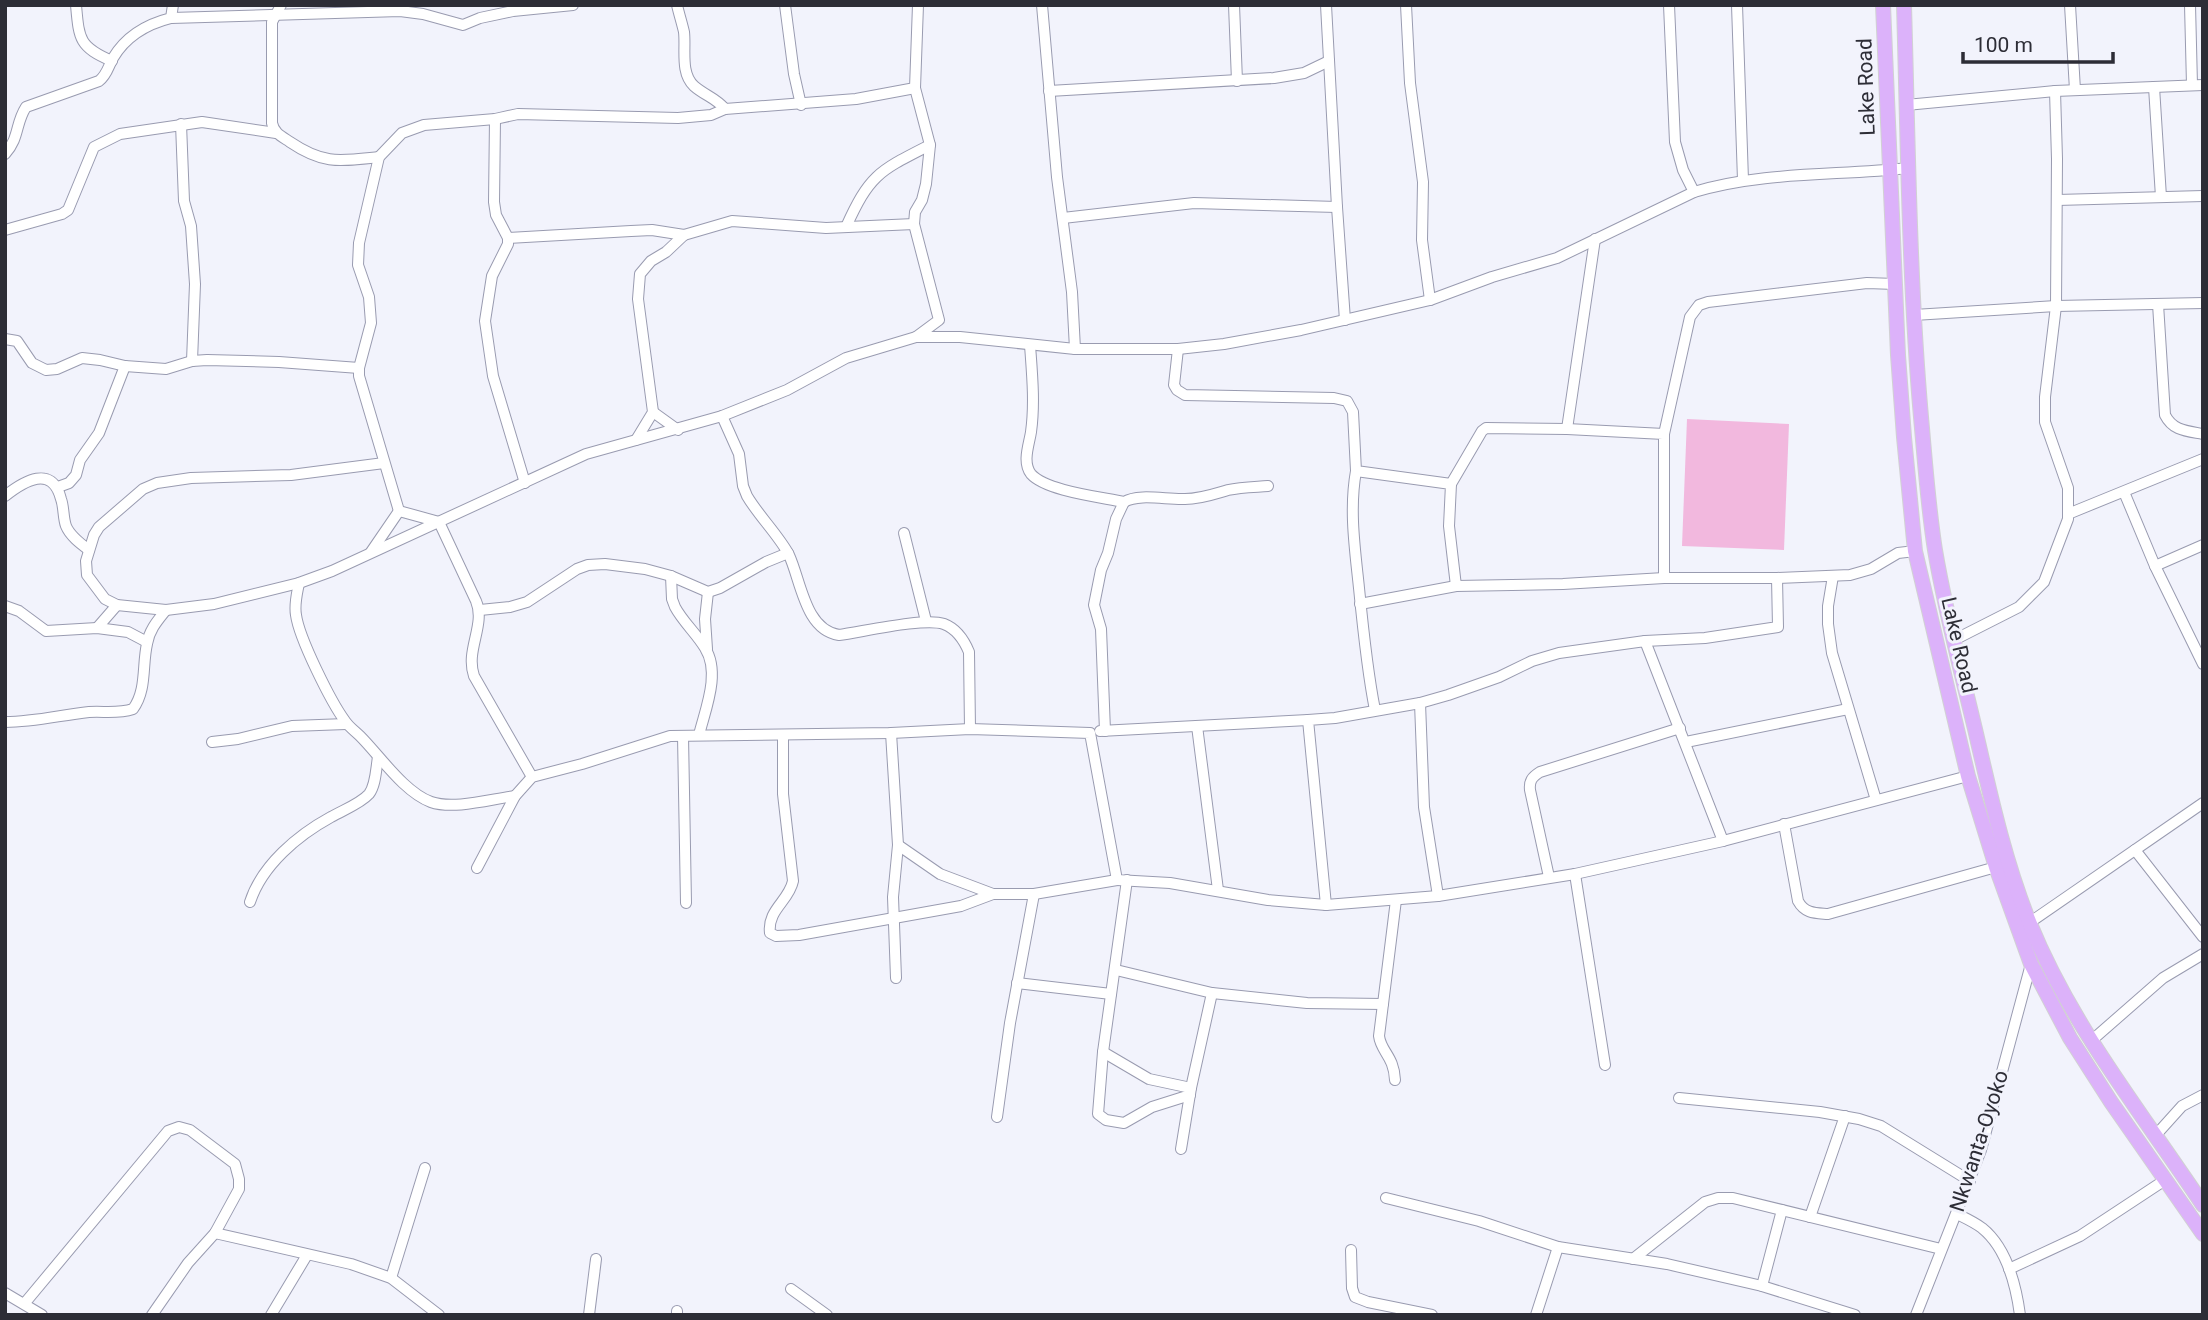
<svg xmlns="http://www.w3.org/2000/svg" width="2208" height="1320" font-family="Roboto,sans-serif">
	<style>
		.pitch { fill: #f2b8de }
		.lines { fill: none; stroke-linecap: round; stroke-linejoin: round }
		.minor-casing { stroke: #999bb0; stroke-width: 12 }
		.major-casing { stroke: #d1d1d3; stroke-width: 16 }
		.minor { stroke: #fff; stroke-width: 10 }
		.major { stroke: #dcb2fa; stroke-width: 14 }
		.labels { text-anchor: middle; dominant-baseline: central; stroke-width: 6; stroke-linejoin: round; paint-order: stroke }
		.street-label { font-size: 21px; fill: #2d2d36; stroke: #f2f3fc }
	</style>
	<rect width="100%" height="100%" fill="#f2f3fc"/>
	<!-- pitch -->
	<polygon class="pitch" points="1687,419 1789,424 1784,550 1682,546"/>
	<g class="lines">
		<!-- minor casing -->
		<g class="minor-casing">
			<g id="minor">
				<path d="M 76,5 C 79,39 79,47 112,61"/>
				<path d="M 281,5 L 272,22 L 272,123 C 274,133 281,136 290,142 C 324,165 340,161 379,157"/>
				<path d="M 677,5 C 679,14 682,23 684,32 C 686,49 680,73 694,86 C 704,95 716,98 725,109 L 856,99 L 915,88 L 918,5"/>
				<polyline points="785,5 794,74 801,105"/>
				<path d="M 1042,5 L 1057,177 L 1072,292 L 1075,349 L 1178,349 L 1224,344 L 1301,330 L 1430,300 L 1492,277 L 1557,258 L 1694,192 C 1764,171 1837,176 1908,168"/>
				<polyline points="1234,5 1237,81"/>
				<polyline points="1326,5 1337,207 1345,320"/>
				<polyline points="1406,5 1410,83 1423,182 1422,240 1430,300"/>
				<polyline points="1669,5 1675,142 1683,170 1694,192"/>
				<polyline points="1737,5 1743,180"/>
				<polyline points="2070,5 2075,90"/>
				<polyline points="2190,5 2192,85"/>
				<polyline points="171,18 400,11 423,14 463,25 480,18 513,11 573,5"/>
				<polyline points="2154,87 2161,197"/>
				<polyline points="915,88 930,145 926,184 922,200 915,212 914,224 939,320 916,337"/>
				<polyline points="1049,91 1274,78 1304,73 1329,61"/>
				<polyline points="1906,105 2055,91 2203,85"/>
				<polyline points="495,119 494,202 496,215 508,238 508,244 492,276 485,321 493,376 525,483"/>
				<polyline points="181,124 184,201 191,226 195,284 192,361"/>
				<path d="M 5,154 C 20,137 15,124 26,107 L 99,81 C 107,75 108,67 113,58 C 126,36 147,24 171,18 L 173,5"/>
				<polyline points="2057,200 2203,196"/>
				<polyline points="1063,218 1194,203 1337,207"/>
				<path d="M 846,227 C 870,174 879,171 930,145"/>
				<polyline points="5,230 62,214 68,210 94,147 120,134 202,122 276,133"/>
				<polyline points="508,238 631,231 652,230 684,235 732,221 826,228 914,224"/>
				<path d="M 2158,304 L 2165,415 C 2173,431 2187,431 2203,434"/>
				<polyline points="1914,315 2056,306 2203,303"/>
				<polyline points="5,339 17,341 32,363 46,370 57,369 82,358 100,360 125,366 166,369 192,361 207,360 279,362 359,368"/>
				<path d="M 1030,345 C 1032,373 1035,403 1031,432 C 1029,445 1022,462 1031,474 C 1046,491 1101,497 1124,502 C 1139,493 1167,500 1185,499 C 1201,499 1214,494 1228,490 C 1241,487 1255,487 1268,486"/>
				<polyline points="1178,349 1174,385 1177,390 1185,395 1334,398 1347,401 1353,412 1356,471 1451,484 1449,526 1456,586 1563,584 1664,578 1777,578 1850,575 1871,569 1898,553 1915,551"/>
				<polyline points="653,412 678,430"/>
				<path d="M 722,416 L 739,454 L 743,486 L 747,496 C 758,515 780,537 789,555 C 801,581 805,630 839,635 C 862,632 925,617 944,624 C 957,629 964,640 969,652 L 970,729"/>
				<polyline points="1567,429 1595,239"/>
				<polyline points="1664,434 1690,317 1699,305 1708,302 1867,283 1895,284"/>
				<polyline points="636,440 653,412 638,299 640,274 651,261 666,252 684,235"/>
				<polyline points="384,463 291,475 191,478 157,483 143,489 99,527 94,535 86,561 87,575 105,599 117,605 166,610 214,604 299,583 332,571 586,454 722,416 787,390 846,358 916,337 960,337 1075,349"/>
				<path d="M 1356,471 C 1349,510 1355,549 1359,588 C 1363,629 1367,670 1375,710"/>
				<polyline points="1451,484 1482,431 1486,428 1567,429 1664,434 1664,578"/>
				<polyline points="58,487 69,483 76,475 80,460 99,433 125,366"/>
				<polyline points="2124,492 2155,566"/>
				<path d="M 5,496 C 24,481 52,464 61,499 C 64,507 63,518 66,526 C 70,536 81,544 89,550"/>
				<polyline points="2068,514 2203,459"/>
				<polyline points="904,533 926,621"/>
				<polyline points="2203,545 2155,566 2203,664"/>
				<polyline points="371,552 399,511"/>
				<path d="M 671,576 L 672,599 L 675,607 C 683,622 696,633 705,648 C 721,673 705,710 699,735"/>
				<polyline points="1833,576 1828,606 1828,624 1832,653 1876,800"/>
				<path d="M 299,583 C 297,594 294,604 296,615 C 299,638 331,702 345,721 C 349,727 355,731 360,736 C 380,756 404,792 431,802 C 454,810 491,799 515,796"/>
				<polyline points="1360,604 1456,586"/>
				<polyline points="5,606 19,611 46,631 97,628 128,632 147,642"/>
				<polyline points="480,610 510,607 527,602 577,569 588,565 605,564 645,569 671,576 708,592 720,588 766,562 788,553"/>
				<polyline points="97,628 117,605"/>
				<polyline points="1954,640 2019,607 2044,582 2068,519 2068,488 2045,422 2045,397 2056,306 2057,159 2055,91"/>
				<polyline points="1645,641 1705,638 1778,627 1777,578"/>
				<polyline points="707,649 705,619 708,592"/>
				<polyline points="1420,703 1448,695 1499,677 1532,661 1559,653 1645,641 1723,841"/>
				<path d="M 5,722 C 36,722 60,715 89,712 C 104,711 118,714 133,709 C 147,690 142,665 147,644 C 149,630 158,620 166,610"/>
				<polyline points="1197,726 1218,890"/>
				<polyline points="1100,731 1308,720"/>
				<polyline points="1105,731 1101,629 1094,605 1101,570 1108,553 1116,519 1124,502"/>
				<polyline points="891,733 898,845 893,897 896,978"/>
				<path d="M 783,735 L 783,794 L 793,881 C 789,901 767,910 770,933 L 776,936 L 799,935 L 961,906 L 993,894"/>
				<polyline points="683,736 686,903"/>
				<polyline points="212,742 238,739 292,726 346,724"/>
				<polyline points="1686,742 1848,709"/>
				<path d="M 532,777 L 474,676 C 465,650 486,625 476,601 L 439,522 L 399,511 L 359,376 L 359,368 L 371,323 L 369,297 L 358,265 L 359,243 L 379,157 L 402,133 L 424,125 L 495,119 L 518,114 L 678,118 L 711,115 L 725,109"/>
				<path d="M 1784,824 L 1798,901 C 1805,914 1816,913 1828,914 L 1996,867"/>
				<polyline points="898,845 940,874 993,894 1034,894 1117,880"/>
				<polyline points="2135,850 2203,937"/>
				<polyline points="477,868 515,796 532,777 582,764 670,736 891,733 970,729 1090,733 1117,880 1170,883 1268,900 1326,905 1438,896 1575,874 1723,841 1968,776"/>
				<polyline points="1575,874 1605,1065"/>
				<path d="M 1549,877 L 1530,790 C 1529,781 1532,777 1540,772 L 1680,728"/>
				<polyline points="1127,880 1103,1052 1098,1114 1106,1120 1124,1123 1152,1107 1190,1095"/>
				<path d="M 250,902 C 262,865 298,835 331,817 C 343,810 360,804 369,794 C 376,785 376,768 378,757"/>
				<polyline points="1326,905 1308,720 1335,718 1420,703 1424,807 1438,896"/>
				<polyline points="2029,923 2203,803"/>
				<polyline points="1116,970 1212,993 1191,1088 1181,1149"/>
				<polyline points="1017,983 1111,994"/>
				<polyline points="1212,993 1307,1003 1383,1004"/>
				<polyline points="2091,1041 2163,978 2203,954"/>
				<polyline points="1103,1052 1149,1079 1191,1088"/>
				<path d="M 1395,1080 C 1394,1056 1381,1052 1379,1036 L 1396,900"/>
				<polyline points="1679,1098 1820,1112 1859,1119 1881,1126 1970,1181"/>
				<polyline points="997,1117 1010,1023 1034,894"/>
				<polyline points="2155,1136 2182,1106 2203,1095"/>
				<polyline points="1386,1198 1479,1221 1558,1247 1667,1264 1762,1286 1855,1315"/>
				<path d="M 1957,1214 C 1965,1218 1974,1222 1982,1228 C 2007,1248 2016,1285 2020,1315"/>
				<polyline points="1810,1217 1845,1116"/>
				<polyline points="215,1233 351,1264 391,1278 439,1315"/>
				<polyline points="1351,1250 1352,1288 1355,1297 1368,1302 1432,1315"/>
				<polyline points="1633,1259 1705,1202 1718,1198 1733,1198 1941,1249"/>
				<polyline points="2009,1269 2080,1236 2165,1180"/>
				<polyline points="391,1278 425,1168"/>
				<polyline points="1762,1286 1782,1210"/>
				<polyline points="791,1289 827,1315"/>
				<polyline points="5,1293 42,1315"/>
				<polyline points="24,1304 168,1131 179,1127 190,1130 235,1164 239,1179 239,1189 215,1233 188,1263 152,1315"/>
				<polyline points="677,1311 677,1315"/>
				<polyline points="271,1315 307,1255"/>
				<polyline points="589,1315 596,1259"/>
				<polyline points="1536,1315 1558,1247"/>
				<polyline points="1916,1315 1981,1150 2031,964"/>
			</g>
		</g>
		<!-- major casing -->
		<g class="major-casing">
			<g id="major">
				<polyline points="1883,5 1898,355 1904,437 1915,551 1968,776 1996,867 2031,964 2070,1038 2111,1102 2203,1234"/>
				<path d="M 1904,5 C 1908,142 1909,280 1921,417 C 1925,461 1928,506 1935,550 C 1945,610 1961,670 1975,729 C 1990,794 2005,863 2030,924 C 2072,1027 2142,1113 2203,1205"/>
			</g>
		</g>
		<!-- minor -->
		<use href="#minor" class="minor"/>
		<!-- major -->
		<use href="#major" class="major"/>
	</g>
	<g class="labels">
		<!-- street labels -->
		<g class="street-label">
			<text transform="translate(1866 87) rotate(-92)">Lake Road</text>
			<text transform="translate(1959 645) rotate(77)">Lake Road</text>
			<text transform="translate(1979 1141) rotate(-72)">Nkwanta-Oyoko</text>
		</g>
	</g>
	<!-- border -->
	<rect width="2208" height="1320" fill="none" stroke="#2d2d36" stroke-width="14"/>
	<!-- scale -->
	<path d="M1963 52v10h150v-10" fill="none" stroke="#2d2d36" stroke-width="3.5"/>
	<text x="1974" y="52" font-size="21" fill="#2d2d36" stroke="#f2f3fc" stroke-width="5" paint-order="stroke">100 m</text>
</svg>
